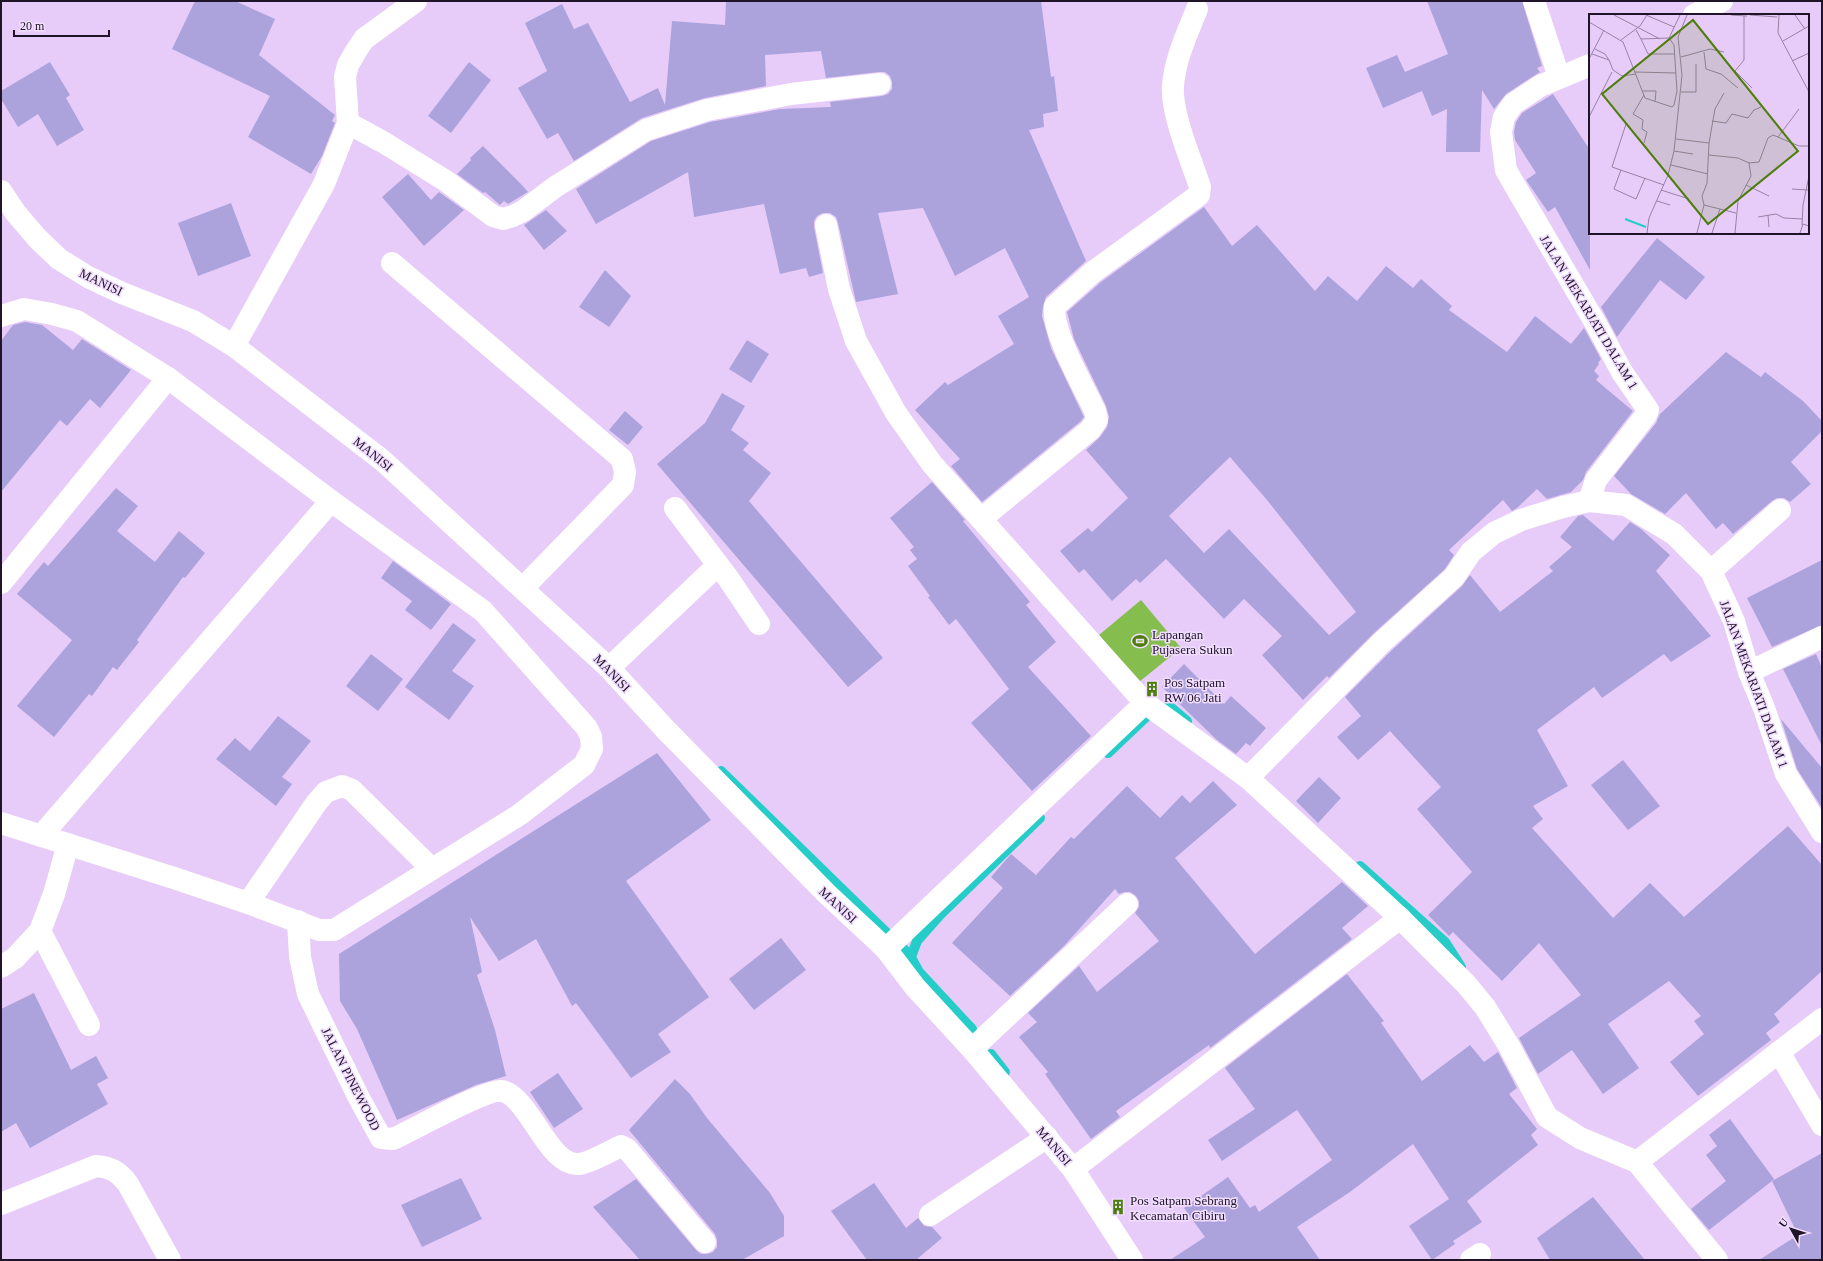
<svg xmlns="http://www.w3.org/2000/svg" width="1823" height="1261" font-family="Georgia,serif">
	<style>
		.green { fill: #85bd4e }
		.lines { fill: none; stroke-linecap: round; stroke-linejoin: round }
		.stream { stroke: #26cdc8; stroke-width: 10 }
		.building { fill: #aca3dd; fill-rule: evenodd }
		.minor { stroke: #fff; stroke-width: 22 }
		.labels { text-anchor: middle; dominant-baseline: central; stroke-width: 3; stroke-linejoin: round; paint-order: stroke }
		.street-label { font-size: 13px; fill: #201428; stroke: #f1ddff }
		.poi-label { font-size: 13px; fill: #201428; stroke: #f1ddff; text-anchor: start }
		.inset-river { fill: none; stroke: #26cdc8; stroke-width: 2 }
		.inset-road { fill: none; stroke: #9782a5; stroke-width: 1 }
		.view { fill: #4d7d0a; fill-opacity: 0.15; stroke: #4d7d0a; stroke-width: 2 }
		.inset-edge { fill: none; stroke: #201428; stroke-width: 2 }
	</style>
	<rect width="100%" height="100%" fill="#e7ccf9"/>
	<!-- green -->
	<polygon class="green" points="1141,600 1181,648 1139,682 1099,635"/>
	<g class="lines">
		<!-- stream -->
		<g class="stream">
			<polyline points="1168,705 1187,721"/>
			<polyline points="1108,753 1148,715"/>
			<polyline points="721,771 886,932"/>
			<polyline points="1360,866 1445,942 1461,967"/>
			<polyline points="902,947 911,957"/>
			<polyline points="972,1029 919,972 911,957 917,941 940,915 1040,818"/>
			<polyline points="991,1054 1005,1072"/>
		</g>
	</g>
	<!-- building -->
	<g class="building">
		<polygon points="195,1 235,1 275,19 259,55 335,115 332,121 335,123 322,156 311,174 248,137 270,96 172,49"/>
		<polygon points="761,1 1041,1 1051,77 1054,76 1058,111 1043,114 1044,127 1029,130 1086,261 1046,297 1043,306 1042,316 1051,348 1084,417 1081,421 982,502 951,466 960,459 915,410 945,382 948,385 1014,344 998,316 1029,297 1005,248 955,276 923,208 878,213 898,294 856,302 838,223 836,217 830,213 823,213 817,216 814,221 814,227 823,273 809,277 806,268 780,274 764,204 694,217 688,172 596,224 576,189 651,141 710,122 780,109 831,107 830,102 882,96 888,94 892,89 892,82 890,76 885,72 879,72 826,78 821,51 765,55 766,86 705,98 642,118 574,161 558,133 547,139 518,88 547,71 525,23 562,4 574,29 588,23 630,102 658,88 665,105 672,21 725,25 726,2"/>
		<polygon points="1427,1 1522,1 1542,66 1537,68 1540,72 1506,94 1494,109 1482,90 1480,152 1446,152 1447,109 1432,116 1422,91 1383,108 1366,68 1397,55 1405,72 1448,54"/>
		<polygon points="50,62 70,95 66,98 84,130 57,146 38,114 18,127 1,99 1,91"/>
		<polygon points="469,62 491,80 451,133 428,116"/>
		<polygon points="1553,94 1590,150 1590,270 1555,207 1548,212 1526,180 1536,173 1515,140 1514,132 1516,122 1522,113"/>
		<polygon points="483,146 521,184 528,192 508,204 504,201 500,205 485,192 483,193 457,174 471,160 470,158"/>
		<polygon points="408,174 431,200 439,192 464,210 424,246 382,197"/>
		<polygon points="231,203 251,256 198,276 178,223"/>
		<path d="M 1204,207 L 1232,246 L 1257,225 L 1315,291 L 1328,276 L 1357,301 L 1386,266 L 1413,288 L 1421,279 L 1452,306 L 1449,310 L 1507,352 L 1535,316 L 1571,344 L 1584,328 L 1601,359 L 1598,363 L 1599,364 L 1594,371 L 1599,376 L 1596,380 L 1633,411 L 1586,472 L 1583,480 L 1571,492 L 1547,499 L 1537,489 L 1517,508 L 1512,511 L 1503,500 L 1449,550 L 1454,555 L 1445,569 L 1374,633 L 1329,678 L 1327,676 L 1303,700 L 1262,655 L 1282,636 L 1244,599 L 1224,619 L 1166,559 L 1140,583 L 1136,579 L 1112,601 L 1084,569 L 1079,573 L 1060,551 L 1088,528 L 1092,532 L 1128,498 L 1086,450 L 1100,437 L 1107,427 L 1109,417 L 1106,406 L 1074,339 L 1067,312 L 1101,282 ZM 1230,457 L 1267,500 L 1356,612 L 1329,635 L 1229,529 L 1204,553 L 1169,516 Z"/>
		<polygon points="546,210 567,231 544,250 524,225"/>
		<polygon points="1657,238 1705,277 1686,300 1660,280 1617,337 1601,307"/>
		<polygon points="605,270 631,296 609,327 579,307"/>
		<polygon points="25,322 42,325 73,350 82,339 131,370 100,408 90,399 67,426 60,420 1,492 1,341 13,325"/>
		<polygon points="747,340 769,354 751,383 729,369"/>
		<polygon points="1726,352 1761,377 1765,372 1803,401 1822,421 1822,431 1791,462 1811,484 1790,502 1784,498 1777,498 1772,501 1733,534 1723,523 1716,529 1686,493 1665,514 1631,494 1614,476 1656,423 1660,414"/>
		<polygon points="722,393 745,406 731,430 749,443 743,450 771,473 749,501 883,658 848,687 657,464 705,423"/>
		<polygon points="625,411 643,427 628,445 609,430"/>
		<polygon points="932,482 965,520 963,521 1030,602 1026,605 1056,642 1028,667 1091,736 1032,791 971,723 1009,689 956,619 949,625 928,597 930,596 908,566 917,559 910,550 914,547 890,518"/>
		<polygon points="116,488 138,506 117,531 155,562 179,531 205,553 185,578 183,577 137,640 139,642 117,670 113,667 92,696 89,694 54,737 17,706 72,640 17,594 44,562 48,566"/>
		<polygon points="1583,515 1613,541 1630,522 1641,529 1670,555 1656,571 1711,636 1671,662 1664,654 1602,698 1594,687 1537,730 1568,786 1533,806 1543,819 1532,828 1613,918 1650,883 1684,917 1788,826 1822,865 1822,971 1774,1014 1780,1022 1766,1033 1771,1040 1698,1096 1670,1062 1704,1034 1694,1021 1701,1016 1669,981 1608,1024 1639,1068 1603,1094 1572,1050 1538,1074 1519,1038 1581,995 1539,943 1502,981 1453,932 1449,936 1428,915 1472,872 1417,809 1441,787 1390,731 1358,760 1337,737 1361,716 1345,697 1391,651 1462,586 1470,575 1500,612 1553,571 1549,567 1572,547 1560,537 1578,516"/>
		<polygon points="1822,560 1822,625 1772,647 1747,598"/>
		<polygon points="393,561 451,604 431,630 405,610 412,601 381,578"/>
		<polygon points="453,623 476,640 452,671 474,686 449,720 405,687"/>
		<polygon points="371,654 403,679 378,711 346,686"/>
		<polygon points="1816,654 1822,668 1822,746 1783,669"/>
		<polygon points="1184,664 1224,704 1231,696 1266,728 1250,746 1246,743 1236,754 1217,740 1162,687"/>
		<polygon points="278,716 311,741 282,777 292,784 276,806 216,759 235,738 250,751"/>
		<polygon points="1781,719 1822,768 1822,808 1797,769"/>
		<polygon points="657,753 711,820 626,881 709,997 658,1034 671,1052 631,1078 576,1003 572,1006 536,939 499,961 470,917 482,972 477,975 495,1030 506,1076 476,1085 397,1120 357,1029 340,1001 339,954"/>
		<polygon points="1623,760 1660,806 1628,830 1591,785"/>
		<polygon points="1319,777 1341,798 1318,823 1296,801"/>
		<polygon points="1213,781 1237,805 1175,858 1255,954 1342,882 1368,906 1342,928 1352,939 1210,1048 1209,1045 1116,1111 1120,1117 1091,1139 1045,1074 1048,1072 1019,1037 1037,1022 1028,1013 1079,966 1097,992 1159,941 1135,913 1139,907 1139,901 1136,896 1130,892 1125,892 1119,894 1115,889 1064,946 1010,996 952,943 1003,888 991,877 1011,854 1036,875 1071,837 1074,839 1127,786 1160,818 1182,795 1190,803"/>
		<polygon points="781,938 806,970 754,1010 729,979"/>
		<polygon points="1347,974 1384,1021 1381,1023 1422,1081 1470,1045 1484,1062 1498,1052 1517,1088 1509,1094 1537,1129 1531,1135 1538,1145 1467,1201 1482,1222 1453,1241 1455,1244 1432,1260 1409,1226 1449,1199 1413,1144 1350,1192 1297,1227 1320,1260 1170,1260 1205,1237 1184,1208 1228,1177 1250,1208 1255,1205 1259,1212 1332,1160 1297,1110 1222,1161 1208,1140 1255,1109 1225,1068"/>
		<polygon points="34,993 71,1070 96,1056 108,1078 97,1084 108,1104 30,1148 16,1123 1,1132 1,1009"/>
		<polygon points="558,1073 583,1109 554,1128 530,1092"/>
		<polygon points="675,1079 690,1094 707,1118 770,1193 784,1216 784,1236 742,1260 640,1260 593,1207 636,1179 696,1250 701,1254 707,1254 713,1252 717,1247 717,1240 715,1234 629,1130"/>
		<polygon points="1730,1119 1774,1179 1772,1181 1822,1153 1822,1260 1759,1260 1798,1235 1772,1181 1709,1230 1691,1209 1726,1181 1706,1155 1717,1146 1709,1135"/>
		<polygon points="461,1178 482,1219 422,1247 401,1205"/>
		<polygon points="874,1183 906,1228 918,1218 924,1226 932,1227 942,1238 916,1260 867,1260 831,1211"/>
		<polygon points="1593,1197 1645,1260 1550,1260 1537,1238"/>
	</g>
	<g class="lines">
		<!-- minor -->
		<g class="minor">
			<polyline points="1534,1 1559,77"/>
			<polyline points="1694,15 1722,1"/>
			<polyline points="1590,65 1540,86 1513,104 1504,117 1501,132 1506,170 1518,191 1596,324 1622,372 1648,410 1646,415 1596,480 1589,501 1626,505 1674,534 1711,571 1734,621 1749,672 1764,708 1786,774 1822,832"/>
			<polyline points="348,123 383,142 446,181 493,216 503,219 513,216 523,211 555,187 646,130 707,110 791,94 880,84"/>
			<polyline points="1,191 15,212 37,238 59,259 88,277 122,293 193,321 234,346 382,460 609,668 666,730 826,893 886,949 915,987 972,1049 1073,1169 1132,1260"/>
			<polyline points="826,225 839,289 856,341 896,413 932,464 1145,703"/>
			<polyline points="392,263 622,459 625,472 623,485 523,588"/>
			<polyline points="1,316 24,309 52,314 77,321 168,378 331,501 483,611 587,728 591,737 592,749 584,765 519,815 334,930 319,930 248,903 177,879 1,823"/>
			<polyline points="234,346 324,184 348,123 345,77 348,65 356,51 364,39 416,1"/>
			<polyline points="675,508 728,578 759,624"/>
			<path d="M 981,519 L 1090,430 L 1097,420 L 1095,411 C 1085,389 1050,329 1055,306 L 1093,272 L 1199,195 L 1200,187 C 1191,159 1171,114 1173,86 C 1175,59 1187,34 1197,9"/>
			<polyline points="1711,571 1780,510"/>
			<polyline points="1,583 168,378"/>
			<polyline points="609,668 718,565"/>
			<polyline points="1749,672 1822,637"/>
			<polyline points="1248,778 1382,642 1454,577 1471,552 1494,533 1521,520 1563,507 1589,501"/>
			<polyline points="41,836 331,501"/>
			<polyline points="248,903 317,802 326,792 342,786 352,790 432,869"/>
			<path d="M 298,921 L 300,957 L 308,994 L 359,1098 L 381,1138 L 393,1139 C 411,1131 487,1088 502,1091 C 530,1097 548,1167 579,1164 C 590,1163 610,1151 621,1146 L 627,1149 L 705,1242"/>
			<polyline points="40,931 89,1025"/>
			<polyline points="886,949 1145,703 1248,778 1400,918 1466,984 1485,1007 1509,1046 1547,1117 1580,1138 1637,1162 1717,1260"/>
			<polyline points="1,967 15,958 40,931 54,894 68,844"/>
			<polyline points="972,1049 1127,904"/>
			<polyline points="1779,1052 1822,1125"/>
			<polyline points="1637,1162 1822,1019"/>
			<polyline points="1073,1169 1400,918"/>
			<path d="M 1,1204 L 96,1166 C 111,1167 119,1172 128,1184 L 170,1260"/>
			<polyline points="930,1215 1047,1137"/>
			<polyline points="1471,1260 1480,1254"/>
		</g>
	</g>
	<!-- icons -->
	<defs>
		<g id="stadium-bare" transform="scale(1.2)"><path d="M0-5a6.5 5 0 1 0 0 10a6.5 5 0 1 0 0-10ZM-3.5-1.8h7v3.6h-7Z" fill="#4d7d0a" stroke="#f1ddff" stroke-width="2.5" paint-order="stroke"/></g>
		<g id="building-bare" transform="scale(1.2)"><path d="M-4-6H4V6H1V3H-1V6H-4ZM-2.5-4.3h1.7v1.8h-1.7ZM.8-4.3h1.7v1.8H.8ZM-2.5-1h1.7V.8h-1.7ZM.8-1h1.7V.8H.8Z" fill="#4d7d0a" stroke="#f1ddff" stroke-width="2.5" paint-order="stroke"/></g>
	</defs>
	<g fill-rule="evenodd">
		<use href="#stadium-bare" x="1140" y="641"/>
		<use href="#building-bare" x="1152" y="689"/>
		<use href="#building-bare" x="1118" y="1207"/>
	</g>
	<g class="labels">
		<!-- street labels -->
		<g class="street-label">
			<text transform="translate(101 282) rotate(26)">MANISI</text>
			<text transform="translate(1589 312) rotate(59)">JALAN MEKARJATI DALAM 1</text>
			<text transform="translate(373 454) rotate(39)">MANISI</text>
			<text transform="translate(612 673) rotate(46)">MANISI</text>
			<text transform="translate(1754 684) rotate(70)">JALAN MEKARJATI DALAM 1</text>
			<text transform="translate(838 905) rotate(43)">MANISI</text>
			<text transform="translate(351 1079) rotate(63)">JALAN PINEWOOD</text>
			<text transform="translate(1054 1146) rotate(50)">MANISI</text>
		</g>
		<!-- poi labels -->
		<g class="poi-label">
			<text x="1152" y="634">Lapangan<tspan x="1152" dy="15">Pujasera Sukun</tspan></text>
			<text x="1164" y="682">Pos Satpam<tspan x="1164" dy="15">RW 06 Jati</tspan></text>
			<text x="1130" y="1200">Pos Satpam Sebrang<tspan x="1130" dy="15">Kecamatan Cibiru</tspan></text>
		</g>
	</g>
	<!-- overview -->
	<g transform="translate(1589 14)">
		<rect width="220" height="220" fill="#e7ccf9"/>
		<path class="inset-river" d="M 36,205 L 57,213"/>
		<path class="inset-road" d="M 25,1 L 71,25M 57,1 L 85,13M 142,1 L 158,2M 161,1 L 188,3M 190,1 L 189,19 L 220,78M 206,1 L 216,15M 155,2 L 155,46 L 146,57 L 163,74M 0,8 L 34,28 L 56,84 L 83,93 L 85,91 L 88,77 L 85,31 L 80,24 L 91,1M 47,16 L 52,25 L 80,24M 52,25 L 59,40 L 86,40M 32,26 L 51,12 L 58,1M 194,27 L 220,12M 6,35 L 16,40 L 20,46M 115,38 L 117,55 L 132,60 L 149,74M 3,40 L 20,46 L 24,56 L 33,62 L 47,60M 92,43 L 121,35 L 135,38M 0,45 L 15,16M 203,47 L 220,39M 46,58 L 87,59M 53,77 L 67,77 L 66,88M 92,78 L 107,78 L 107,50M 55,81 L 44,100 L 54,106 L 53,115 L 58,118 L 55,129M 0,103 L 23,58M 123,107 L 137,109 L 143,100 L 159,104 L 165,96 L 172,93M 37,110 L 23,153 L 75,171M 189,123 L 210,95M 87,125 L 120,129 L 118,169 L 113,182 L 115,191 L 108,219M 120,129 L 126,95 L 135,79M 85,137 L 104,140M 120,141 L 149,144 L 160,149M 82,151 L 119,160M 32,156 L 25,175 L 47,185 L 56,164M 157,171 L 180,182M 203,175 L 219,176M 72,176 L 100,185M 68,187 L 81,191M 115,191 L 147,199M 179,201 L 180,213M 169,203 L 187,200 L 195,204 L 214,205M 213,211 L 214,191 L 220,162M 58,219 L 60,204 L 79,161 L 85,137 L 93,61 L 89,23 L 98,1M 123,219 L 131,195M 146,219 L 149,187 L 162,162 L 160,149 L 170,148 L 179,124 L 184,121 L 210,132 L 220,132M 211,219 L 214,210 L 220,212"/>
		<path class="view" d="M 104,6 L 209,137 L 119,210 L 13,80 Z"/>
		<rect width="220" height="220" class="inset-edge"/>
	</g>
	<!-- border -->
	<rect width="1823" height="1261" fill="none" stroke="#201428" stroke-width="4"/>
	<!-- north arrow -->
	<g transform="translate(1791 1229) rotate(309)" stroke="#f1ddff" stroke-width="3" paint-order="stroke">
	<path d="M0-3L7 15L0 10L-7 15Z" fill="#201428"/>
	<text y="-6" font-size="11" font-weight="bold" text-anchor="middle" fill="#201428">U</text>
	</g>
	<!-- scale -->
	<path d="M14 30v6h95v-6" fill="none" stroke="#201428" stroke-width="2"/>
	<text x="20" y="30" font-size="12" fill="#201428" stroke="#f1ddff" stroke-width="3" paint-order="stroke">20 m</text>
</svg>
